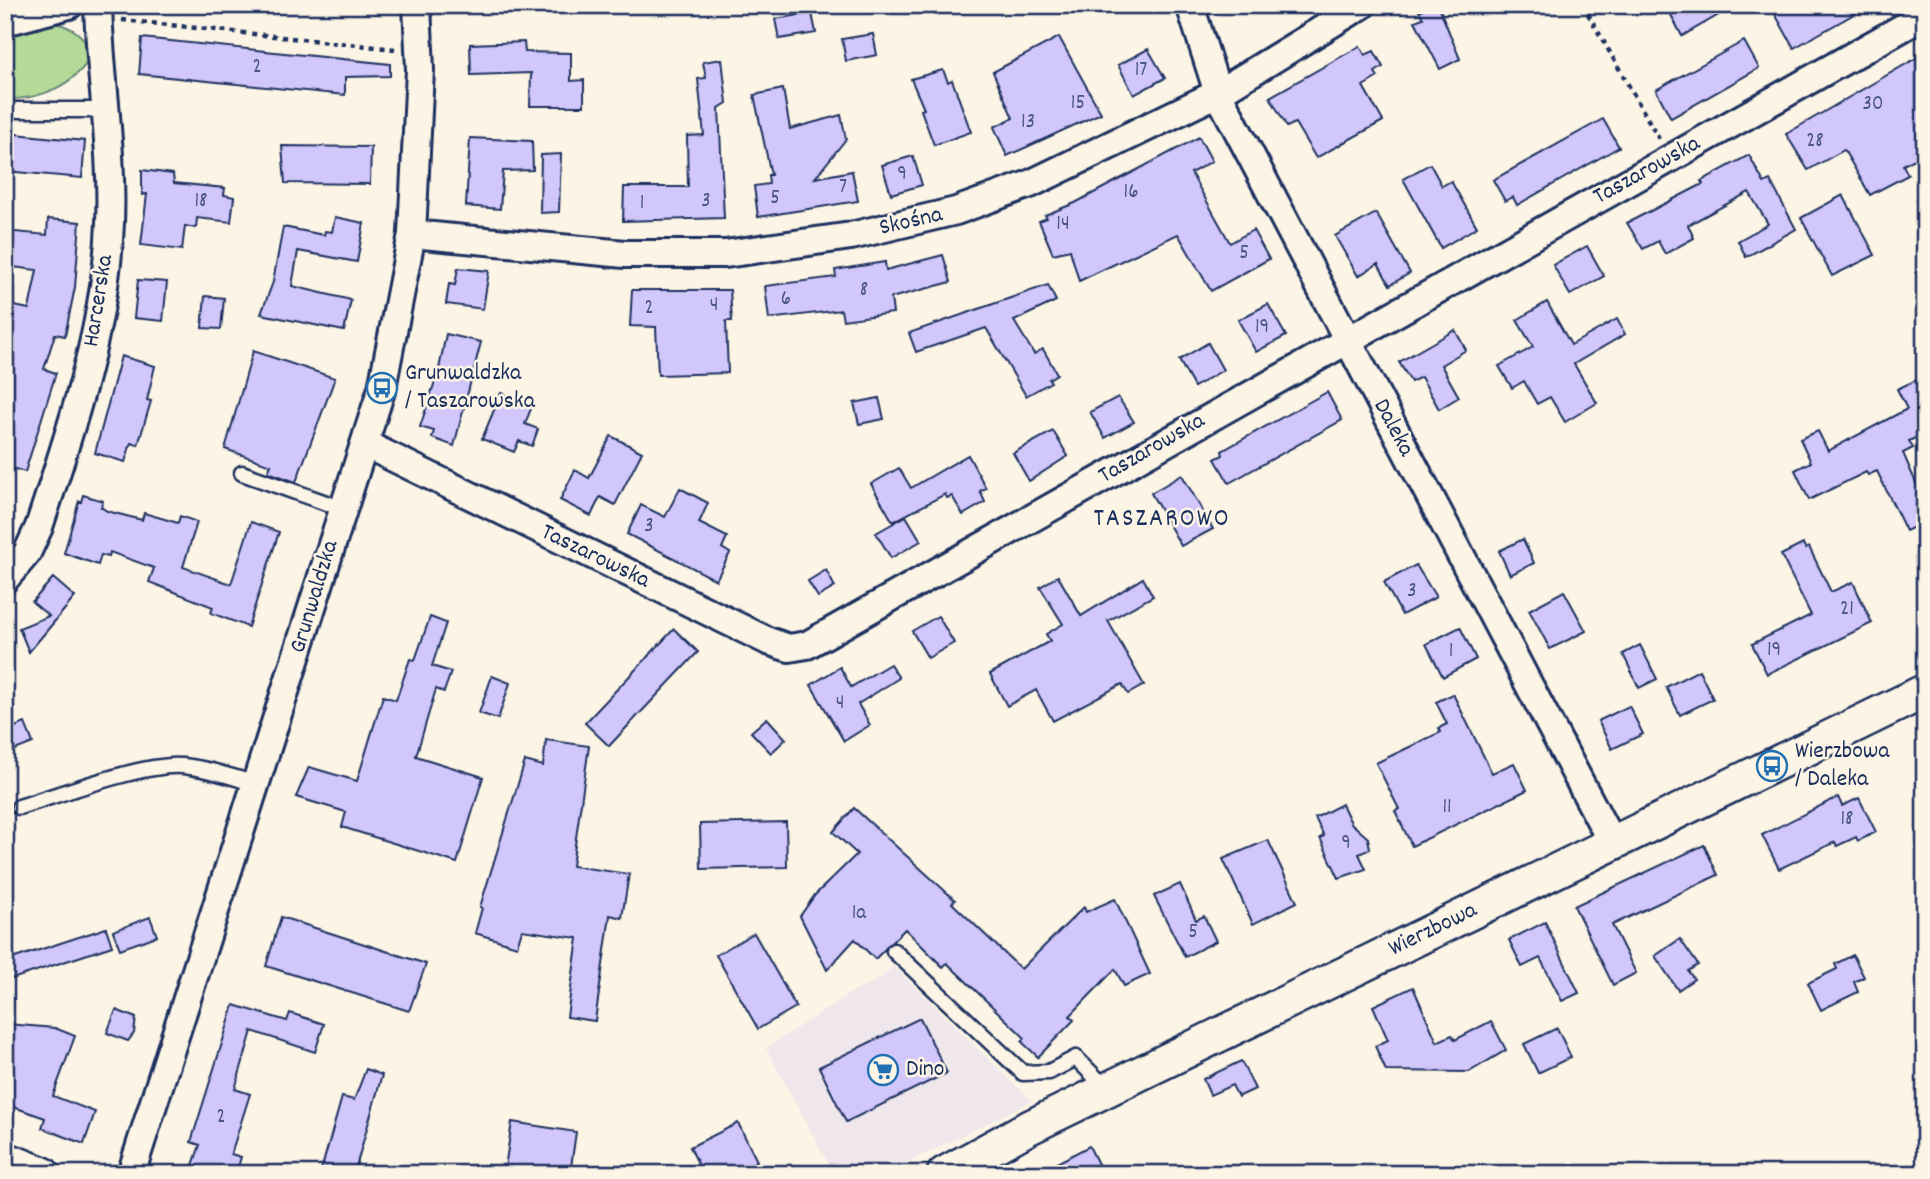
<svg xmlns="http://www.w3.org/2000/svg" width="1930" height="1179" font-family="Dekko,sans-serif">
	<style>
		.built { fill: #efe7eb }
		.green { fill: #b3db97; stroke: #67857a; stroke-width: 2 }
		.building { fill: #d2c7fa; stroke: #1b2f5e; stroke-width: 2 }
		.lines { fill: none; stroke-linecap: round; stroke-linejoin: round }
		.service-casing { stroke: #1b2f5e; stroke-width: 19 }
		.minor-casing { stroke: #1b2f5e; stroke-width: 32 }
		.tertiary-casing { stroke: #1b2f5e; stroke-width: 38 }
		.path { stroke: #1b2f5e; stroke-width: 4.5; stroke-dasharray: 5 5; stroke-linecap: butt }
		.service { stroke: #fcf5e5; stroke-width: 14 }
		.minor { stroke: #fcf5e5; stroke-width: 26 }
		.tertiary { stroke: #fcf5e5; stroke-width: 33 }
		.labels { text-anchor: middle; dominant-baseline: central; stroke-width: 5; stroke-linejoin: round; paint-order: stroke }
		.number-label { font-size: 21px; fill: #495585 }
		.street-label { font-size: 24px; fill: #1b2f5e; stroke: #fcf5e5 }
		.poi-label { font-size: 24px; fill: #1b2f5e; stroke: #fcf5e5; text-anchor: start }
		.neighbourhood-label { font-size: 26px; letter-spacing: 2px; fill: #1b2f5e; stroke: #fcf5e5 }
	</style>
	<rect width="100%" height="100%" fill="#fcf5e5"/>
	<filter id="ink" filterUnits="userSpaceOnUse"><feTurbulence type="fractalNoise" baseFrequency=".0143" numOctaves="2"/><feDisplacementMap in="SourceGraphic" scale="14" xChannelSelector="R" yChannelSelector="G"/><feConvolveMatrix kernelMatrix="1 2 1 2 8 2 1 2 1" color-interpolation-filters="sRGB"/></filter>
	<g filter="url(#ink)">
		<!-- built -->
		<polygon class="built" points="893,966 1032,1101 884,1174 834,1174 766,1048 851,993 880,979"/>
		<!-- green -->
		<path class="green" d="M 54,23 C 77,26 102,49 80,71 C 61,91 32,100 5,99 L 5,37 Z"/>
		<!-- building -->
		<g class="building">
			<polygon points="1430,5 1438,5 1460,59 1440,69 1415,21 1423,18 1419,11"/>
			<polygon points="1689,5 1736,5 1682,36 1671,15"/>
			<polygon points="1770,5 1870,5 1794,48"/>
			<polygon points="812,13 816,33 779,39 775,19"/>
			<polygon points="873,34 877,55 846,61 842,39"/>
			<polygon points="1059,37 1101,113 1007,156 994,127 1013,118 993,72"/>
			<polygon points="142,38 390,64 390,76 345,77 345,95 139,74"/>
			<polygon points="1744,41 1759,68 1671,118 1656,90"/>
			<polygon points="524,42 525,52 571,53 571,81 584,80 584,106 530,106 531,73 471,75 470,44"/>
			<polygon points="1360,46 1365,55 1374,51 1383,67 1375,72 1378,77 1363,86 1383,121 1316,158 1295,123 1287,127 1270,97"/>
			<polygon points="1148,49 1165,78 1134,95 1118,65"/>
			<polygon points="1925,53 1925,154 1903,165 1908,175 1870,195 1844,150 1808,170 1786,134"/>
			<polygon points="722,59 727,103 719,108 724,218 623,221 624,187 688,187 687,136 704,135 698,79 706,78 703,62"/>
			<polygon points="943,70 948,82 952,80 971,132 934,145 921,110 924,109 911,79"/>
			<polygon points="783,89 790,129 841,115 846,139 815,178 852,171 858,201 758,217 754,186 769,184 768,175 771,175 754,95"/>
			<polygon points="1603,119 1619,147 1517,205 1513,197 1505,201 1493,180"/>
			<polygon points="5,133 85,141 82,178 5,171"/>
			<polygon points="1199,137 1212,161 1191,173 1230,243 1253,230 1269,259 1211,291 1178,234 1079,281 1070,250 1053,254 1039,221 1047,218 1045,215 1075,203"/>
			<polygon points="470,138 532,141 533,170 503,171 500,209 466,206"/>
			<polygon points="282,146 371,147 370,184 285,183"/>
			<polygon points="561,154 559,212 540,213 541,155"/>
			<polygon points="1749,155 1764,183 1770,180 1796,229 1746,257 1738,241 1768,224 1749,192 1688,225 1694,238 1665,254 1658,241 1643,249 1627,223 1703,184 1701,181"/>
			<polygon points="913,156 922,185 891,194 882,165"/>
			<polygon points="1430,164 1442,186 1451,181 1477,227 1441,248 1403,179"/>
			<polygon points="142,170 173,174 174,183 225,188 224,195 234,197 231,222 197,218 196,228 185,226 182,250 141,245 147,194 142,195"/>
			<polygon points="1843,195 1875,255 1832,276 1801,218"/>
			<polygon points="1376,213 1410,273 1390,285 1378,264 1358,276 1335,236"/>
			<polygon points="335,217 364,223 357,262 298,251 292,286 351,300 344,331 261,314 273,282 283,227 324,235 325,231 332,232"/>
			<polygon points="48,219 80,222 75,287 65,336 55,334 44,369 56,373 25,472 5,466 5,304 29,309 37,270 5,266 5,231 47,235"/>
			<polygon points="1587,246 1604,276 1570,295 1553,265"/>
			<polygon points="943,255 951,282 891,298 893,313 843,320 841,310 769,319 765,286 836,277 835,270 885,262 886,270"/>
			<polygon points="458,268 489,271 483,309 446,304 449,284 455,285"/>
			<polygon points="138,280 167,282 163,321 134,318"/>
			<polygon points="1048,285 1056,301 1014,321 1034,354 1043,349 1057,374 1049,379 1051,382 1026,396 986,328 916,352 909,333"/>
			<polygon points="632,290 730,290 732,321 726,321 728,373 658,375 656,327 630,326"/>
			<polygon points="205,296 224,298 221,329 202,328"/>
			<polygon points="1547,302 1571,345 1617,319 1625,334 1574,364 1597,403 1565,422 1550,397 1537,404 1524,381 1512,388 1499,366 1533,347 1517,320"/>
			<polygon points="1268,304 1286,336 1256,352 1238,320"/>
			<polygon points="1455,330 1466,350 1441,365 1459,397 1439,409 1421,377 1411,382 1399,362"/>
			<polygon points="446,334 481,342 454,446 432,438 434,431 420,427 439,369"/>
			<polygon points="1208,343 1223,370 1194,387 1179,360"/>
			<polygon points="253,351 335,378 296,482 268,472 271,465 225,449"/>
			<polygon points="121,356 155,366 147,400 151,401 138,445 131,443 125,462 95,453"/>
			<polygon points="1925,376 1925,447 1919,436 1909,441 1913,448 1903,453 1919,490 1925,487 1925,522 1906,531 1877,471 1868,475 1866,472 1809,500 1795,470 1811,462 1800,439 1818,431 1828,451 1907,409 1897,389"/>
			<polygon points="1327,392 1342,420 1229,483 1215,459 1223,455 1222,451"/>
			<polygon points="501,393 532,406 525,424 538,429 532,446 519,441 514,452 482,439"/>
			<polygon points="1118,397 1134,422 1105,438 1090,412"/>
			<polygon points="879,398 884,419 859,424 854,403"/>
			<polygon points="1053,431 1068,456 1029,481 1013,453"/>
			<polygon points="611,436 642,452 615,505 600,497 591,516 560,500 575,470 589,478"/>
			<polygon points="968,455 986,488 980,491 985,502 963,515 952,496 947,498 945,494 893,522 871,484 899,468 911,488"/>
			<polygon points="1182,475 1213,529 1181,546 1151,493"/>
			<polygon points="680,488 708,503 699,523 727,537 722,548 730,553 716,580 627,534 641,505 665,517"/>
			<polygon points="83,495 103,501 101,507 107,511 142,520 144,513 178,523 180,516 197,522 183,567 231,584 251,522 279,532 248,627 211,613 213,607 149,582 154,568 110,552 109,557 101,555 98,565 64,553 79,501 81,502"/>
			<polygon points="906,516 921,541 891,558 876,533"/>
			<polygon points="1523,539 1534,563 1510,575 1499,551"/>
			<polygon points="1803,544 1806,549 1809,547 1831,592 1853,582 1872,623 1767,674 1752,644 1811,615 1781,555"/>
			<polygon points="1416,565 1436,597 1402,615 1384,582"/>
			<polygon points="826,570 835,587 818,597 808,581"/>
			<polygon points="1058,576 1081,616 1143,578 1153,596 1108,621 1144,685 1128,694 1122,684 1053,721 1036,690 1007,706 990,674 1050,641 1046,634 1063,624 1040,587"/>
			<polygon points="53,578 75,597 29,652 19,628 49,616 32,602"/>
			<polygon points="1564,591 1586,631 1550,649 1529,610"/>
			<polygon points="938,616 954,643 928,658 912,631"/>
			<polygon points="430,617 446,623 432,666 451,672 444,692 436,689 416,756 483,777 457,863 342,827 346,812 296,797 309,767 357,781 383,696 396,700 410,659 415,660"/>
			<polygon points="1460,627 1476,659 1443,677 1426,644"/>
			<polygon points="674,629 698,652 609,746 585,723"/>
			<polygon points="1640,645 1657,679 1639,688 1623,654"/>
			<polygon points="890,664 899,678 858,704 870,725 844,741 811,685 840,667 851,687"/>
			<polygon points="1699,670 1713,699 1680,715 1666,687"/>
			<polygon points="492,676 510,683 498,719 479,713"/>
			<polygon points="1453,694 1492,773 1514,763 1527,790 1412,846 1395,811 1399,809 1376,763 1441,732 1439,728 1447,724 1436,702"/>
			<polygon points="1629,706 1643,734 1612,749 1598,721"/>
			<polygon points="767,718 786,739 771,753 751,732"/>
			<polygon points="25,723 33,743 5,754 5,731"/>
			<polygon points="546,740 589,746 572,866 629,874 622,918 610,915 595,1021 567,1017 578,938 522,930 517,946 475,933 482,908 480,907 525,761 543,766"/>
			<polygon points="1838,797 1842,806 1859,798 1876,832 1858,841 1856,837 1837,846 1835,842 1779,869 1762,835"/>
			<polygon points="1342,804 1351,823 1368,838 1370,849 1359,854 1366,869 1339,878 1320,838 1324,836 1315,818"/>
			<polygon points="854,808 955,900 952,903 1021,969 1084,907 1086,912 1115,899 1150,974 1124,986 1115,969 1070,1016 1074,1020 1038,1057 1022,1042 1025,1038 947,963 943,967 905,929 875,959 855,939 827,970 800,916 815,895 857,854 833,832"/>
			<polygon points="786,822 787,867 701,869 700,824"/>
			<polygon points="1268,840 1297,902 1253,924 1223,859"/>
			<polygon points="1704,845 1718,875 1612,925 1636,973 1613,985 1574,906"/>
			<polygon points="1180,884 1196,920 1204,916 1216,941 1185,957 1154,896"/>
			<polygon points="150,917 157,936 120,949 113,931"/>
			<polygon points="281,917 426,964 409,1011 266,966"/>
			<polygon points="1545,922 1579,993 1562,1001 1540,958 1522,967 1509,940"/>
			<polygon points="106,928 112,946 12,979 6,961"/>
			<polygon points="754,933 796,1007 758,1029 716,955"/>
			<polygon points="1680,939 1698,965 1688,971 1694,979 1678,990 1655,956"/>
			<polygon points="1853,955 1864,977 1854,982 1858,992 1821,1010 1808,983 1837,969 1835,964"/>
			<polygon points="1413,987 1437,1042 1452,1035 1455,1040 1491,1021 1506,1050 1469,1072 1386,1071 1375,1046 1388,1040 1373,1006"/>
			<polygon points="234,1005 287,1021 290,1013 324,1024 315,1052 252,1031 235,1089 250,1094 231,1154 241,1157 236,1174 190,1174 200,1145 191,1142"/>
			<polygon points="116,1010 136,1018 134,1033 128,1041 107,1033"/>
			<polygon points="920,1018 947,1073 846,1122 819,1067"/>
			<polygon points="7,1024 55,1028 75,1036 53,1096 95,1112 84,1144 42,1128 45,1118 5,1104"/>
			<polygon points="1557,1028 1571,1057 1538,1073 1524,1044"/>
			<polygon points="1241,1061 1255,1089 1238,1097 1232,1085 1210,1095 1203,1079"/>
			<polygon points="366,1069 382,1075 354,1174 320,1174 342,1097 354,1100"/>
			<polygon points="512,1122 576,1132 570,1174 504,1174"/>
			<polygon points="738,1123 757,1161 753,1163 758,1174 703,1174 690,1147"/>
			<polygon points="1089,1146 1103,1174 1036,1174"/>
		</g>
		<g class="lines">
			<!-- service casing -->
			<g class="service-casing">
				<g id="service">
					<polyline points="5,110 107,110"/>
					<polyline points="242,473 343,509"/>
					<path d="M 19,807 C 58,795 144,763 182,766 C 207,768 232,777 256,784"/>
					<polyline points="894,951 1023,1073 1049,1072 1076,1058 1107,1089"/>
				</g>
			</g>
			<!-- minor casing -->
			<g class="minor-casing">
				<g id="minor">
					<polyline points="1190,5 1218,93 1612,843"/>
					<polyline points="5,22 69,5"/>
					<polyline points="412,234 625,254 725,254 851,236 956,211 1030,184 1218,93 1362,5"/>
					<polyline points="365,444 768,641 789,648 807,645 1925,15"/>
					<path d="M 5,579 L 27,553 L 39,527 C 71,429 106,327 110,223 C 113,149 100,78 98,5"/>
					<polyline points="131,1174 382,388 412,234 420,70 417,5"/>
				</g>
			</g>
			<!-- tertiary casing -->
			<g class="tertiary-casing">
				<g id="tertiary">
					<polyline points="5,1159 43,1174"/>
					<polyline points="944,1174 1026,1129 1925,691"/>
				</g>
			</g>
			<!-- path -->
			<g class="path">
				<polyline points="1583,5 1659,139"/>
				<polyline points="122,20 395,49"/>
			</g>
			<!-- service -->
			<use href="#service" class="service"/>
			<!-- minor -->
			<use href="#minor" class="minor"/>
			<!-- tertiary -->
			<use href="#tertiary" class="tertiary"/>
		</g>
	</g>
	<!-- icons -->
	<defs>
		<g id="bus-ring" transform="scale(1.575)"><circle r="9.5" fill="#fcf5e5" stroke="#1f6fb2" stroke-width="1.5"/><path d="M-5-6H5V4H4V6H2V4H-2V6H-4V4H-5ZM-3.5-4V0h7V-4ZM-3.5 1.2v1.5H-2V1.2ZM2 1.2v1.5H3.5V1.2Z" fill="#1f6fb2"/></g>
		<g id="supermarket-ring" transform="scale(1.575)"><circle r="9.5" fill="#fcf5e5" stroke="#1f6fb2" stroke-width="1.5"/><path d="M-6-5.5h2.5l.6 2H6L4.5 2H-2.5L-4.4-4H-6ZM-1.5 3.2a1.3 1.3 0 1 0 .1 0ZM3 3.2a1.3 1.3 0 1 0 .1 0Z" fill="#1f6fb2"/></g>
	</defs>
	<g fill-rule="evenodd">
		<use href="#bus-ring" x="382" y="388"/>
		<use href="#bus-ring" x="1772" y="766"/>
		<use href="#supermarket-ring" x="883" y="1070"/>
	</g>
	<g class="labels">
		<!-- number labels -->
		<g class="number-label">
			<text x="257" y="68">2</text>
			<text x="1141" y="71">17</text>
			<text x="1078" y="104">15</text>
			<text x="1873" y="105">30</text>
			<text x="1028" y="123">13</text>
			<text x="1815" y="142">28</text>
			<text x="902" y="175">9</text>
			<text x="843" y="188">7</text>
			<text x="1131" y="193">16</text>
			<text x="775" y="199">5</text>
			<text x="201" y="202">18</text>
			<text x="706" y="202">3</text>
			<text x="642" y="204">1</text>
			<text x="1063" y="225">14</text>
			<text x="1244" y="254">5</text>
			<text x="864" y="291">8</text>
			<text x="786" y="300">6</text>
			<text x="714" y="306">4</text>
			<text x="649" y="309">2</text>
			<text x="1262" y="328">19</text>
			<text x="649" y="527">3</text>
			<text x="1412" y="592">3</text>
			<text x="1847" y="610">21</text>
			<text x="1774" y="651">19</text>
			<text x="1451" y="652">1</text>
			<text x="840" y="704">4</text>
			<text x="1447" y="808">11</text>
			<text x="1847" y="820">18</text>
			<text x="1346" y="844">9</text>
			<text x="859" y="914">1a</text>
			<text x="1193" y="933">5</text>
			<text x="221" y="1118">2</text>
		</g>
		<!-- street labels -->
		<g class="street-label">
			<text transform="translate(1647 171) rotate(-29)">Taszarowska</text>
			<text transform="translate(911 222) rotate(-13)">Skośna</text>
			<text transform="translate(99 301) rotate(-81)">Harcerska</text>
			<text transform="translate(1393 428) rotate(62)">Daleka</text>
			<text transform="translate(1152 449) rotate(-30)">Taszarowska</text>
			<text transform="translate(595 557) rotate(26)">Taszarowska</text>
			<text transform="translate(315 597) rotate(-73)">Grunwaldzka</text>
			<text transform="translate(1433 930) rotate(-26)">Wierzbowa</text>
		</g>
		<!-- poi labels -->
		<g class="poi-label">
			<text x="405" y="374">Grunwaldzka<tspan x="405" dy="28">/ Taszarowska</tspan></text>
			<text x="1795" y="752">Wierzbowa<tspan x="1795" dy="28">/ Daleka</tspan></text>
			<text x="906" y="1070">Dino</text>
		</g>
		<!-- neighbourhood labels -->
		<g class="neighbourhood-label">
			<text x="1162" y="519">TASZAROWO</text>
		</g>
	</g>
	<!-- margin -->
	<rect width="1930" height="1179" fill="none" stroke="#fcf5e5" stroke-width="28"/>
	<rect x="14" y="14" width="1902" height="1151" fill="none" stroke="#1b2f5e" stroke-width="2.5" filter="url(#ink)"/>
</svg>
